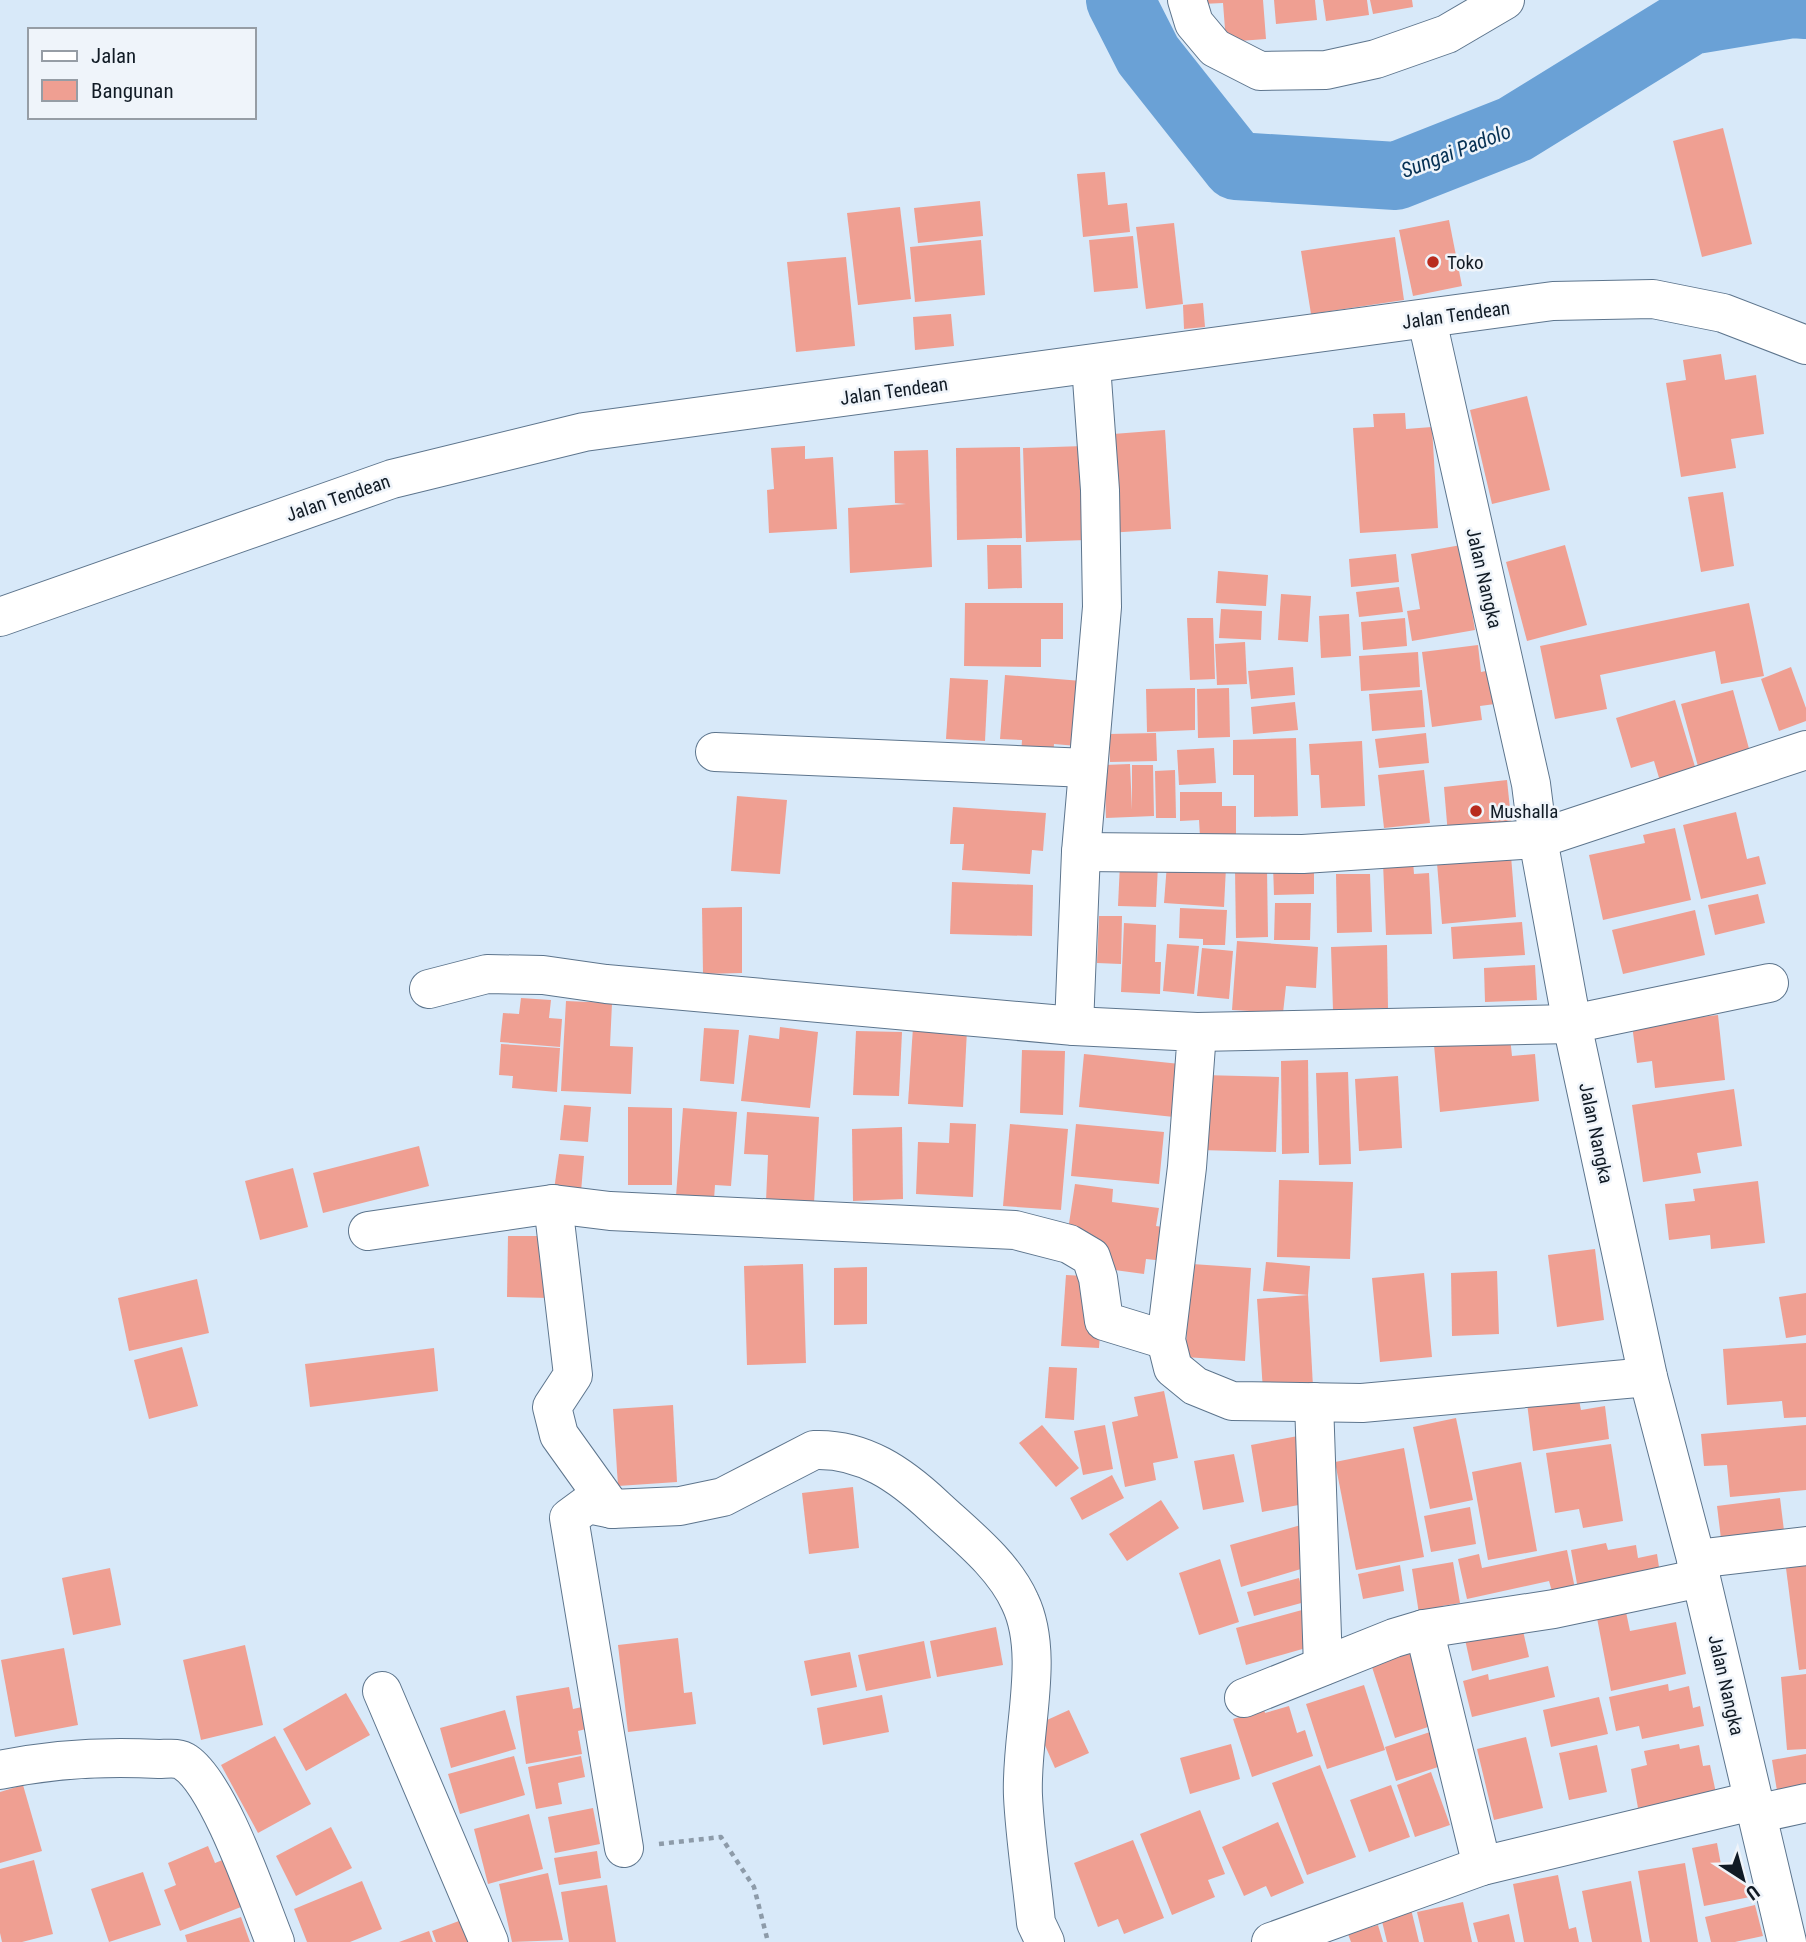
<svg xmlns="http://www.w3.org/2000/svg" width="1806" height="1942" font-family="'Roboto Condensed',sans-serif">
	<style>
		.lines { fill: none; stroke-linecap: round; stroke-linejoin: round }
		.river { stroke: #6aa1d6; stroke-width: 68 }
		.building { fill: #ef9f92 }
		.minor-casing { stroke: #5d758d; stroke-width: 40 }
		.path { stroke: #8d9ba9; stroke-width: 4.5; stroke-dasharray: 5 5; stroke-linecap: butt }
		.minor { stroke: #fff; stroke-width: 38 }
		.poi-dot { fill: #b82b1e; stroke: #eff4fa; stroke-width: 2.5 }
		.labels { text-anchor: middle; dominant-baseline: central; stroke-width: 5; stroke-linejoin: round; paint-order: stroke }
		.poi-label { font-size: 19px; fill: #111b25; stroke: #eff4fa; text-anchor: start }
		.street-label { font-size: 19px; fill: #111b25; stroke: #eff4fa }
		.water-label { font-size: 21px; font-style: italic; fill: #053053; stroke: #eff4fa }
	</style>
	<rect width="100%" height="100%" fill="#d8e9f9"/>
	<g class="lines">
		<!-- river -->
		<polyline class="river" points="1120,0 1148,55 1236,166 1396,176 1515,129 1690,21 1793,4 1806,5"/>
	</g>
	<!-- building -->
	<g class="building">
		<polygon points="1201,0 1263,0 1266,39 1226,42 1223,3 1202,4"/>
		<polygon points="1274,0 1315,0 1317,20 1276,24"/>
		<polygon points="1323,0 1367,0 1369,15 1326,21"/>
		<polygon points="1370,0 1412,0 1413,7 1373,14"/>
		<polygon points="1723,128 1752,244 1702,257 1673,141"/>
		<polygon points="1105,172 1108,205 1127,203 1130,232 1083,237 1077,174"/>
		<polygon points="980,201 983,236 918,243 914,208"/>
		<polygon points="900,207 911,299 858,305 847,213"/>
		<polygon points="1449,220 1462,286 1413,296 1399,230"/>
		<polygon points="1174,223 1183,304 1146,309 1136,227"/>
		<polygon points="1133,236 1138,288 1094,292 1089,240"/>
		<polygon points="1395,237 1404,300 1311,314 1301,251"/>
		<polygon points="981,240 985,295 915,302 910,247"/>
		<polygon points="846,257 855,346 796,352 787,262"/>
		<polygon points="1203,303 1205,327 1184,329 1183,305"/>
		<polygon points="951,314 954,346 915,350 913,317"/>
		<polygon points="1721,354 1725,380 1756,375 1764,434 1731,439 1736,468 1681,477 1666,383 1686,380 1683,360"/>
		<polygon points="1527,396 1550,490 1492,504 1470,410"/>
		<polygon points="1405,413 1406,429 1432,427 1438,528 1360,533 1353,428 1374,427 1373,414"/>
		<polygon points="1165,430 1171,529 1107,533 1100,435"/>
		<polygon points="805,446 805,459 833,457 837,529 769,533 767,490 774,489 771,448"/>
		<polygon points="1084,446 1087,540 1026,542 1023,448"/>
		<polygon points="1020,447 1022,538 957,540 956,448"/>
		<polygon points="928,450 932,567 850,573 848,508 906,504 895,503 894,451"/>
		<polygon points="1723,492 1734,566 1701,572 1688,497"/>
		<polygon points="987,545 1021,545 1022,588 988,589"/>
		<polygon points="1461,545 1475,630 1412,641 1407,611 1420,609 1411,554"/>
		<polygon points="1565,545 1587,625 1527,641 1506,562"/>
		<polygon points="1396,554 1399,582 1351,587 1349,559"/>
		<polygon points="1218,571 1268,575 1266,606 1216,603"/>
		<polygon points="1399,587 1403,612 1359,617 1356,592"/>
		<polygon points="1281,594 1311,596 1308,642 1278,640"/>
		<polygon points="965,603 1063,603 1063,639 1041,639 1041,667 964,666"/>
		<polygon points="1749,603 1764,676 1721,684 1715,651 1600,675 1607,709 1555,719 1540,646"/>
		<polygon points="1221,609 1262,611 1261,640 1219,638"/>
		<polygon points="1349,614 1351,656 1321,658 1319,616"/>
		<polygon points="1187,618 1213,618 1215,679 1190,680"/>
		<polygon points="1405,618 1407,646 1363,650 1361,622"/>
		<polygon points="1245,642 1247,684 1217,685 1215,644"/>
		<polygon points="1478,645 1481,672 1491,670 1495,704 1480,706 1482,720 1432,727 1422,652"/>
		<polygon points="1418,652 1420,687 1361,691 1359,656"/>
		<polygon points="1293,667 1295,695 1251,699 1248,671"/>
		<polygon points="1791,667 1806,708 1806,721 1779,731 1761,679"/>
		<polygon points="1005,675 1082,681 1077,746 1054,744 1053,758 1021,756 1022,740 1000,739"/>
		<polygon points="950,678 988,680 985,741 946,739"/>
		<polygon points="1195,688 1195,730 1147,732 1146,689"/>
		<polygon points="1229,688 1230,737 1198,738 1197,689"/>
		<polygon points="1422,690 1425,727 1372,731 1369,694"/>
		<polygon points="1733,690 1751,756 1699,770 1681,704"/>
		<polygon points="1675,700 1696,770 1660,781 1654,761 1631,768 1616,718"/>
		<polygon points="1295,702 1298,730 1253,734 1251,707"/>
		<polygon points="1156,733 1157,761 1110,762 1109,734"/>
		<polygon points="1426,733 1429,763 1379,768 1375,739"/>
		<polygon points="1296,738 1298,816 1254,817 1254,775 1233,775 1233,740"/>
		<polygon points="1362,741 1365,806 1321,808 1319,775 1311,775 1309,744"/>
		<polygon points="1214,748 1216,783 1179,785 1177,750"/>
		<polygon points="1130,764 1132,810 1132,765 1153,765 1154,816 1106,818 1104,765"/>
		<polygon points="1175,770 1176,818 1156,818 1155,771"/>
		<polygon points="1424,770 1430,823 1384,828 1378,775"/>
		<polygon points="1507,780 1512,828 1448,835 1444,787"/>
		<polygon points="1180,792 1222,792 1222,806 1236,806 1236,837 1200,837 1199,820 1180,821"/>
		<polygon points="737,796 787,800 780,874 731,871"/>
		<polygon points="953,807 1046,813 1043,851 1032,850 1030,874 962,870 964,844 950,844"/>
		<polygon points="1736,812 1747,859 1759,856 1766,884 1701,899 1683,825"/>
		<polygon points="1675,828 1691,900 1603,920 1589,855 1645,843 1643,835"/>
		<polygon points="1511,856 1516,917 1442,924 1437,863"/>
		<polygon points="1413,861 1414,874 1429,873 1432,934 1386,935 1383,863"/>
		<polygon points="1120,863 1158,865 1156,907 1118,906"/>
		<polygon points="1167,864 1226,867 1224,907 1164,903"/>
		<polygon points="1314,864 1314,894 1274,895 1273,865"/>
		<polygon points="1235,869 1267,869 1268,937 1236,938"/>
		<polygon points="1336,874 1370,874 1372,932 1337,933"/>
		<polygon points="952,882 1033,885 1032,936 950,934"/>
		<polygon points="1758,894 1765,923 1715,935 1708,905"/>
		<polygon points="1275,903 1311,903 1310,940 1274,940"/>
		<polygon points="742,907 742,973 703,974 702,908"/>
		<polygon points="1180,908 1227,910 1225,945 1203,945 1203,939 1179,938"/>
		<polygon points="1695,910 1705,955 1623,974 1612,930"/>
		<polygon points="1099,916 1122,916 1121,964 1097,963"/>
		<polygon points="1522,922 1525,955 1453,959 1451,927"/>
		<polygon points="1124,923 1156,925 1155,962 1161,962 1160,994 1121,992"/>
		<polygon points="1237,941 1318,947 1316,988 1286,986 1283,1013 1232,1010"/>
		<polygon points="1167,944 1199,946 1194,994 1163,991"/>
		<polygon points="1387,945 1388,1008 1333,1010 1331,947"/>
		<polygon points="1202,948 1233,951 1229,999 1197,996"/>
		<polygon points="1535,965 1537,1000 1485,1002 1484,968"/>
		<polygon points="521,998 551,1000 549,1018 562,1019 560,1047 500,1042 503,1013 519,1014"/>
		<polygon points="566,1001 612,1003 610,1046 633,1047 631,1094 561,1091"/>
		<polygon points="1718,1015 1725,1080 1655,1088 1652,1061 1637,1063 1632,1025"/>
		<polygon points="780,1027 818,1032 810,1108 741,1101 749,1035 779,1039"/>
		<polygon points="913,1027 967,1030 963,1107 908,1104"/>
		<polygon points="704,1028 739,1030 734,1084 700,1081"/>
		<polygon points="856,1031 902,1032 899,1096 853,1095"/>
		<polygon points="1510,1037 1512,1056 1535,1054 1539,1101 1440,1112 1434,1045"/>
		<polygon points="501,1044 560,1048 557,1092 512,1088 513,1076 499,1075"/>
		<polygon points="1022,1050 1065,1051 1063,1115 1020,1113"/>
		<polygon points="1084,1054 1180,1064 1174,1117 1079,1107"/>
		<polygon points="1308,1060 1309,1153 1282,1154 1281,1061"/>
		<polygon points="1348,1072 1351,1164 1319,1165 1316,1073"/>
		<polygon points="1202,1075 1279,1077 1276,1152 1200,1150"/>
		<polygon points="1398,1076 1402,1148 1359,1151 1355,1079"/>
		<polygon points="1734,1089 1742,1146 1697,1153 1701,1173 1643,1182 1632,1105"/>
		<polygon points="564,1105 591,1107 588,1142 560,1140"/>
		<polygon points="628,1107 672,1108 672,1185 628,1185"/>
		<polygon points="683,1108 737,1112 731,1186 715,1185 714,1199 676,1196"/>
		<polygon points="747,1112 819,1117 814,1203 766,1201 768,1155 744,1154"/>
		<polygon points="950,1123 976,1124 973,1197 916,1194 918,1142 949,1143"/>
		<polygon points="1010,1124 1068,1129 1061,1210 1003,1206"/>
		<polygon points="1076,1124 1164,1132 1159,1184 1071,1176"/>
		<polygon points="902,1127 903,1199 853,1201 852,1129"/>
		<polygon points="419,1146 429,1186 323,1213 313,1173"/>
		<polygon points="559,1154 584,1156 581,1192 554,1190"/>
		<polygon points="293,1168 308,1227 260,1240 245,1181"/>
		<polygon points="1279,1180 1353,1182 1350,1259 1277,1257"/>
		<polygon points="1758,1181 1765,1243 1711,1249 1710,1235 1669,1240 1665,1204 1695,1201 1693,1189"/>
		<polygon points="1075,1184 1113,1189 1112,1202 1159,1208 1156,1226 1170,1228 1165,1261 1146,1259 1144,1274 1063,1263"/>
		<polygon points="508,1236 549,1236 549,1298 507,1297"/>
		<polygon points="1595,1249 1604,1320 1557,1327 1548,1255"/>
		<polygon points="1266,1262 1310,1266 1308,1295 1263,1291"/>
		<polygon points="803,1264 806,1363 747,1365 744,1266"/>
		<polygon points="1192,1264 1251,1268 1245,1361 1185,1357"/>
		<polygon points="867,1267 867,1324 834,1325 834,1268"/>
		<polygon points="1497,1271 1499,1334 1452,1336 1451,1273"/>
		<polygon points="1424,1273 1432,1357 1380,1362 1372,1278"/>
		<polygon points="1066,1275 1104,1277 1099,1348 1061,1346"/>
		<polygon points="197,1279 209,1333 129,1351 118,1298"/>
		<polygon points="1806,1293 1806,1335 1786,1338 1779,1297"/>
		<polygon points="1308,1295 1313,1387 1263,1391 1257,1299"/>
		<polygon points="1806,1343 1806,1417 1784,1418 1782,1401 1727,1405 1723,1349"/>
		<polygon points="182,1347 198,1406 149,1419 134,1360"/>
		<polygon points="434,1348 438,1391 310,1407 305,1364"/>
		<polygon points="1049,1367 1077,1368 1074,1420 1045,1418"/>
		<polygon points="1164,1391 1178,1458 1153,1463 1156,1480 1125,1487 1112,1422 1138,1416 1134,1397"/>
		<polygon points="1578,1395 1581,1410 1605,1406 1609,1439 1533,1451 1527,1403"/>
		<polygon points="673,1405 677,1482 618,1486 613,1409"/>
		<polygon points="1456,1418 1473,1500 1430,1509 1413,1427"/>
		<polygon points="1042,1425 1079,1468 1056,1487 1019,1443"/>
		<polygon points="1105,1425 1113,1469 1083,1475 1074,1431"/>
		<polygon points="1806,1425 1806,1490 1730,1497 1727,1465 1704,1466 1701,1434"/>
		<polygon points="1298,1436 1309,1503 1262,1512 1251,1445"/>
		<polygon points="1611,1444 1623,1521 1583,1528 1579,1509 1555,1513 1546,1453"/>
		<polygon points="1404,1448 1424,1557 1356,1570 1335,1462"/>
		<polygon points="1234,1454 1244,1502 1203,1510 1194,1461"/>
		<polygon points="1521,1462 1537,1551 1488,1560 1472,1472"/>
		<polygon points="1112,1475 1124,1498 1082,1520 1070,1498"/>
		<polygon points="853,1487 859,1548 809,1554 802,1493"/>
		<polygon points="1780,1498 1785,1539 1722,1547 1717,1506"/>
		<polygon points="1161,1500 1179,1528 1127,1561 1109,1534"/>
		<polygon points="1470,1507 1476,1544 1431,1552 1424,1516"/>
		<polygon points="1301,1525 1311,1566 1241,1587 1230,1545"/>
		<polygon points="1606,1543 1608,1550 1636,1545 1638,1558 1657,1554 1661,1580 1579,1595 1571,1550"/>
		<polygon points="1567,1550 1577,1598 1555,1602 1549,1581 1467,1599 1458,1559 1479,1554 1482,1568"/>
		<polygon points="1220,1559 1239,1622 1199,1635 1179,1573"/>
		<polygon points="1453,1562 1460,1603 1442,1606 1444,1615 1420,1620 1412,1569"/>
		<polygon points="1400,1565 1404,1591 1363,1599 1358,1574"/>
		<polygon points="1806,1565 1806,1669 1799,1670 1786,1568"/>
		<polygon points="110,1568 121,1625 73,1635 62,1578"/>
		<polygon points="1299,1578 1305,1602 1254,1616 1247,1592"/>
		<polygon points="1302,1610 1313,1646 1246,1665 1236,1628"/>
		<polygon points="1626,1612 1630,1631 1676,1622 1686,1674 1611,1691 1597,1618"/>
		<polygon points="1521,1622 1529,1657 1472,1671 1464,1635"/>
		<polygon points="996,1627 1003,1665 937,1677 930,1641"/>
		<polygon points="678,1638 684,1693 692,1692 696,1724 628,1732 618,1645"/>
		<polygon points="924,1641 931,1678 866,1691 858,1655"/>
		<polygon points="245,1645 263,1725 201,1740 183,1660"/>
		<polygon points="64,1648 78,1725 15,1737 1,1660"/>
		<polygon points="1409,1650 1434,1725 1395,1738 1371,1664"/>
		<polygon points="850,1652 857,1687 811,1696 804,1661"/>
		<polygon points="1548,1666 1555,1697 1472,1717 1463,1681 1488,1674 1489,1680"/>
		<polygon points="1806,1674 1806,1749 1787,1750 1781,1677"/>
		<polygon points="1668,1684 1669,1691 1689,1686 1693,1708 1700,1706 1704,1726 1642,1739 1639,1726 1616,1731 1609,1697"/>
		<polygon points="1364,1685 1385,1750 1327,1769 1306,1704"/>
		<polygon points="569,1687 573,1709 582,1707 586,1729 578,1731 582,1754 526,1764 516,1696"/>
		<polygon points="346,1693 370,1735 306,1771 283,1729"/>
		<polygon points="882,1695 889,1732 823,1745 817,1708"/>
		<polygon points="1599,1697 1608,1734 1551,1747 1543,1710"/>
		<polygon points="1289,1706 1297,1733 1305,1730 1313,1756 1252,1777 1233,1719 1264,1709 1265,1713"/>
		<polygon points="505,1710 516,1749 451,1768 440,1728"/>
		<polygon points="1069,1710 1089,1753 1055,1768 1036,1725"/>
		<polygon points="1439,1729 1450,1763 1396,1781 1385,1747"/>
		<polygon points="275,1736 311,1804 258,1833 221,1765"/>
		<polygon points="1526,1737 1543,1808 1494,1820 1477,1749"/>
		<polygon points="1231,1744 1240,1779 1190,1794 1180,1758"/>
		<polygon points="1679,1744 1680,1749 1699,1745 1703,1766 1710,1765 1716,1793 1638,1808 1631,1769 1647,1765 1644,1751"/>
		<polygon points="1597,1745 1607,1792 1569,1800 1559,1753"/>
		<polygon points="1806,1754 1806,1792 1778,1797 1772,1760"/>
		<polygon points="514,1756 525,1795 460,1814 448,1774"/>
		<polygon points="581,1756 585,1777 558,1783 562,1804 536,1809 528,1767"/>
		<polygon points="1320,1765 1356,1857 1307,1875 1272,1783"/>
		<polygon points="1431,1772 1450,1825 1415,1837 1397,1785"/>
		<polygon points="23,1785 42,1851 0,1863 0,1792"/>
		<polygon points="1391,1785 1410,1837 1369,1852 1350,1800"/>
		<polygon points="593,1808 600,1844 555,1853 548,1817"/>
		<polygon points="1200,1810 1225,1874 1208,1880 1215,1897 1172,1915 1140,1834"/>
		<polygon points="529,1814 543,1869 488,1884 474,1829"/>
		<polygon points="1278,1822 1304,1883 1271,1897 1266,1886 1244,1896 1222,1847"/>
		<polygon points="331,1827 352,1868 296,1896 276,1856"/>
		<polygon points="1133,1840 1164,1918 1124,1934 1118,1919 1098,1927 1074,1863"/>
		<polygon points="1717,1843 1722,1870 1744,1866 1750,1897 1704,1906 1692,1848"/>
		<polygon points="208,1846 215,1863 230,1857 241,1907 180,1931 164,1890 176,1885 168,1863"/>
		<polygon points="597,1851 601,1878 559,1885 554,1858"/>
		<polygon points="34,1860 53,1934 22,1942 2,1942 0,1933 0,1869"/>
		<polygon points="1685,1863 1698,1942 1650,1942 1638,1871"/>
		<polygon points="143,1872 161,1925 109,1942 91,1889"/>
		<polygon points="548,1873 563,1940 512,1942 499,1884"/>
		<polygon points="1558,1875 1569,1929 1576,1927 1579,1942 1524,1942 1513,1884"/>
		<polygon points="362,1881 382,1929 350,1942 307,1942 294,1909"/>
		<polygon points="1631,1881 1642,1942 1592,1942 1582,1891"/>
		<polygon points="607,1885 616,1942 569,1942 561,1892"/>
		<polygon points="1463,1902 1472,1942 1424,1942 1417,1912"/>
		<polygon points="1410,1905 1419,1942 1387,1942 1380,1913"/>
		<polygon points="1755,1905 1763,1936 1735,1942 1711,1942 1705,1917"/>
		<polygon points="1509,1914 1515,1942 1478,1942 1473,1923"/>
		<polygon points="241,1917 250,1942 187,1942 185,1935"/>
		<polygon points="467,1918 475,1942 436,1942 432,1931"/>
		<polygon points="1378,1925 1383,1942 1351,1942 1348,1934"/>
		<polygon points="429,1931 433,1942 399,1942"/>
	</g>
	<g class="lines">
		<!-- minor casing -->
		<g class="minor-casing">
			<g id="minor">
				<polyline points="1187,0 1194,23 1215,48 1260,71 1326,70 1376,59 1447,34 1505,0"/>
				<polyline points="1427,320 1531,784 1538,839 1572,1024 1648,1377 1701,1578 1787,1942"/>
				<polyline points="0,617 392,479 584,432 1553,301 1653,299 1723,313 1806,345"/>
				<polyline points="715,752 1088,768"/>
				<polyline points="1081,852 1303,854 1538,839 1806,750"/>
				<polyline points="429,989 487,974 543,975 606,984 1074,1026 1197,1032 1187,1167 1166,1340 1173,1368 1195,1386 1232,1401 1362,1403 1648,1377"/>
				<polyline points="1074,1026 1081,852 1102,607 1100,490 1091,365"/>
				<polyline points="1197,1032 1572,1024 1769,983"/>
				<polyline points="553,1204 610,1211 1015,1230 1069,1244 1091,1257 1098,1278 1104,1321 1166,1340"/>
				<path d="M 368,1231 L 553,1204 L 573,1375 L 552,1407 L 559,1435 L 612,1509 L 680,1506 L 723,1497 L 814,1450 C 863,1448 901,1475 935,1507 C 965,1535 1003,1564 1020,1602 C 1046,1656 1020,1735 1023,1796 C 1025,1838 1032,1881 1036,1923 L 1045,1942"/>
				<polyline points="1314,1402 1323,1666"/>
				<polyline points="612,1509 588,1504 569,1518 624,1848"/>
				<polyline points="1696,1559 1806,1546"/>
				<polyline points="1424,1629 1482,1866"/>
				<polyline points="382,1691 489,1942"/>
				<polyline points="1244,1698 1394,1638 1424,1629 1554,1609 1701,1578"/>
				<path d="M 0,1770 C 52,1759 106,1756 159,1759 C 167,1759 179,1757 185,1762 C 220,1785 258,1900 275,1942"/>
				<polyline points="1756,1814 1806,1803"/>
				<polyline points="1271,1942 1482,1866 1752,1801"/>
			</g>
		</g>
		<!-- path -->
		<polyline class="path" points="659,1844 721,1837 754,1887 768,1942"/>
		<!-- minor -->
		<use href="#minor" class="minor"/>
	</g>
	<!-- markers -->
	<g class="poi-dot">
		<circle cx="1433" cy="262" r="7"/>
		<circle cx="1476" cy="811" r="7"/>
	</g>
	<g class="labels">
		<!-- poi labels -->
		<g class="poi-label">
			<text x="1447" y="262">Toko</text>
			<text x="1490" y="811">Mushalla</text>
		</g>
		<!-- street labels -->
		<g class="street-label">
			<text transform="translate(1456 315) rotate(-8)">Jalan Tendean</text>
			<text transform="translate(894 391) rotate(-8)">Jalan Tendean</text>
			<text transform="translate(338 498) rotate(-19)">Jalan Tendean</text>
			<text transform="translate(1484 578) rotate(77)">Jalan Nangka</text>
			<text transform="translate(1596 1133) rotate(78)">Jalan Nangka</text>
			<text transform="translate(1726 1685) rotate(77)">Jalan Nangka</text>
		</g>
		<!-- water labels -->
		<g class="water-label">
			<text transform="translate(1456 151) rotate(-21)">Sungai Padolo</text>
		</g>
	</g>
	<!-- legend -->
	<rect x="28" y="28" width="228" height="91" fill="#eff4fa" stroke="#969da5" stroke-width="2"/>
	<rect x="42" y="51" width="35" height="10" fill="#ffffff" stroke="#969da5" stroke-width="2"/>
	<text x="91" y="63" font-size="21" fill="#111b25">Jalan</text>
	<rect x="42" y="80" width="35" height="21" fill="#ef9f92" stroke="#969da5" stroke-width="2"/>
	<text x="91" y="98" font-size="21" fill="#111b25">Bangunan</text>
	<!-- north arrow -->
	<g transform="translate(1743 1879) rotate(144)" stroke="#eff4fa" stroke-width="5" paint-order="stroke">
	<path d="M0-5L12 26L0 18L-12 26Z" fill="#111b25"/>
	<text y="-10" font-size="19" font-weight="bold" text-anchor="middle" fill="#111b25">U</text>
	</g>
</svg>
